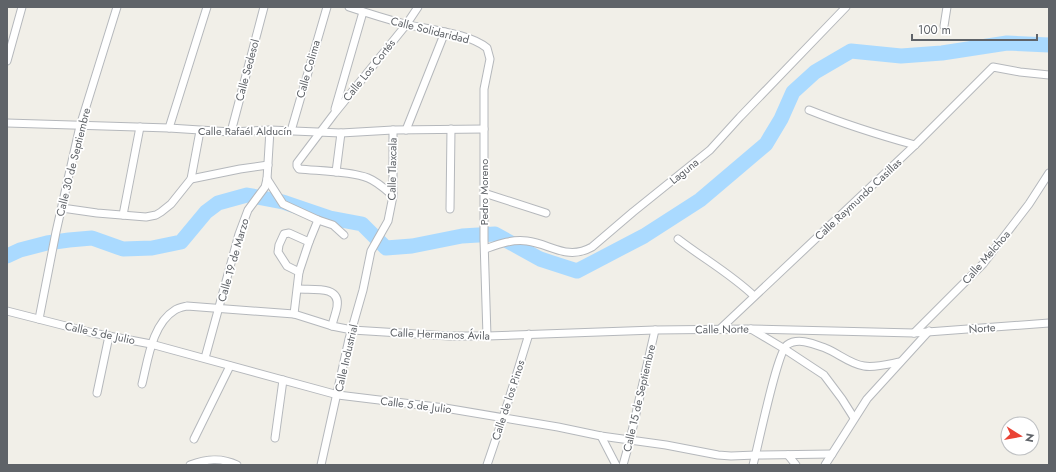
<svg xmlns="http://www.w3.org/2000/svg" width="1056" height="472" font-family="Jost,sans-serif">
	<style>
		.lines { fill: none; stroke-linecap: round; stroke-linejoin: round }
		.river { stroke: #aadaff; stroke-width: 15 }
		.street-casing { stroke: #b5b8bc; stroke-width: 9 }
		.street { stroke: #fff; stroke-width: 7 }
		.labels { text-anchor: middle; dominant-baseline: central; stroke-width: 3.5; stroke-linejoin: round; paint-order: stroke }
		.street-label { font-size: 11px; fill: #5f6368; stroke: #fff }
	</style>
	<rect width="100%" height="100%" fill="#f1efe8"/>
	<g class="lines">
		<!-- river -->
		<polyline class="river" points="7,256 20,250 47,243 69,240 92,238 123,249 152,248 181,242 206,212 218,203 247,195 283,202 330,218 362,224 386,248 412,246 462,236 495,234 540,259 577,271 644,236 700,200 766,144 781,119 793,92 815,72 851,51 901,56 942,53 1007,43 1049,45"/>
		<!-- street casing -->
		<g class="street-casing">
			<g id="street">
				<path d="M 349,7 C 367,13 386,19 405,24 C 429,30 469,33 487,48 L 490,59 L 484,89 L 484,240 L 487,336"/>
				<polyline points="944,26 947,7"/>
				<polyline points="7,61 22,7"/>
				<polyline points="335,109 363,12"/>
				<path d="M 809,110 C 844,124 879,135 915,145"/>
				<polyline points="7,123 169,128 231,132 270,130 341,133 393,130 484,129"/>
				<polyline points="169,128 207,7"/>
				<polyline points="406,130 445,32"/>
				<polyline points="291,131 327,7"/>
				<polyline points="231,132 264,7"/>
				<polyline points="336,172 341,133"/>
				<polyline points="191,179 240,169 268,165"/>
				<polyline points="267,179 283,204 318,220 333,225 344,235"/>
				<polyline points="484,193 546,213"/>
				<path d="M 393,196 C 385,189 378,182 368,178 C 350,171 318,171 299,169 L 297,166 L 297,163 L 334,114 L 406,25 L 418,7"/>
				<polyline points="62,208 97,213 146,217 156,215 161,212 171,204 191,179 200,131"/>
				<polyline points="450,209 451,129"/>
				<polyline points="123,215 140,127"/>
				<path d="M 678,239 C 704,259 731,274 754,296"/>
				<path d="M 485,249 C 499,244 512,239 527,241 C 551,244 567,261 592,247 L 633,212 L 710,150 L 740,117 L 846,7"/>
				<polyline points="299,272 287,266 278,252 279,245 284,234 289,233 309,242"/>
				<path d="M 298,289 C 312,290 341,285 337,307 C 336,313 333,320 332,326"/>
				<polyline points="7,311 93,333 151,344 338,395 445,408 558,427 601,436 666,445 718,455 731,456 756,455 832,454"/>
				<polyline points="294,314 299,272 309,242 318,220"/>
				<polyline points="39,319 56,232 80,126 117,7"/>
				<polyline points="720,329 915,145 993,67 1020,72 1049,75"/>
				<polyline points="751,329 783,348 824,375 842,399 854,418"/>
				<polyline points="914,333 983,264 1029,204 1049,173"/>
				<polyline points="205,358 239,234 248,210 265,187 267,179 270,130"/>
				<path d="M 142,384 C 148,360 152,324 175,310 C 178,308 183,307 187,306 L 294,314 L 332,326 L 352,330 L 449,336 L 487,336 L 655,330 L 750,329 L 914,333 L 1049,323"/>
				<polyline points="97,393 109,336"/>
				<polyline points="601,436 616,465"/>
				<polyline points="275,438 283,380"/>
				<polyline points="194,439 230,366"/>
				<polyline points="788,455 796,465"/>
				<path d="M 190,465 C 206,459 221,457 237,465"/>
				<polyline points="321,465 349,339 363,290 371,251 388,221 393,196 393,130"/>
				<polyline points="487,465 503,418 529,334"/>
				<polyline points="623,465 630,440 655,330"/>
				<path d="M 753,465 C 758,447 777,352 787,345 C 798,337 814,344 825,348 C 838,353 850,364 864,366 C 875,368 889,364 900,362"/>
				<polyline points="825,465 867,399 929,331"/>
			</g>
		</g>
		<!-- street -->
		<use href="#street" class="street"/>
	</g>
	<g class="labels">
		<!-- street labels -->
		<g class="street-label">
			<text transform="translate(430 30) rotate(14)">Calle Solidaridad</text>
			<text transform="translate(308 69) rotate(-74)">Calle Colima</text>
			<text transform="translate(247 70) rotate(-75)">Calle Sedesol</text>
			<text transform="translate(369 70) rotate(-51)">Calle Los Cortés</text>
			<text x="245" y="131">Calle Rafaél Alducín</text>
			<text transform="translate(73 162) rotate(-76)">Calle 30 de Septiembre</text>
			<text transform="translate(392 169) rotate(-89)">Calle Tlaxcala</text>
			<text transform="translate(684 171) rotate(-39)">Laguna</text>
			<text transform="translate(484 192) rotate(-90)">Pedro Moreno</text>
			<text transform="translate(858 199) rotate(-43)">Calle Raymundo Casillas</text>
			<text transform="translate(986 257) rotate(-49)">Calle Melchoa</text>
			<text transform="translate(233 260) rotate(-74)">Calle 19 de Marzo</text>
			<text transform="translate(982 328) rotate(-4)">Norte</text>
			<text transform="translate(722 329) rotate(-1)">Calle Norte</text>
			<text transform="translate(100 333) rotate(12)">Calle 5 de Julio</text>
			<text transform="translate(440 334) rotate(2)">Calle Hermanos Ávila</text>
			<text transform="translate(346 358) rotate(-77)">Calle Industrial</text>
			<text transform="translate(639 398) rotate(-77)">Calle 15 de Septiembre</text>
			<text transform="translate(508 400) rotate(-72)">Calle de los Pinos</text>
			<text transform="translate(416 405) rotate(7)">Calle 5 de Julio</text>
		</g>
	</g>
	<!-- border -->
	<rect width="1056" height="472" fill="none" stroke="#5f6368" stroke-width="16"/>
	<!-- north arrow -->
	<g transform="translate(1020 436) rotate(101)"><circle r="19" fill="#ffffff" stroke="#bfc1c3"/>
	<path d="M0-3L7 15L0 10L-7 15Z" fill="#ea4335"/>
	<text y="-6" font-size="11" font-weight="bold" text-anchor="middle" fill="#5f6368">N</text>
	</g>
	<!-- scale -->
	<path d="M912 34v6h125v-6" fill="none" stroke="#5f6368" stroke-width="2"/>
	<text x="918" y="34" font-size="12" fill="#5f6368" stroke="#ffffff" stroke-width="3" paint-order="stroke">100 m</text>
</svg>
